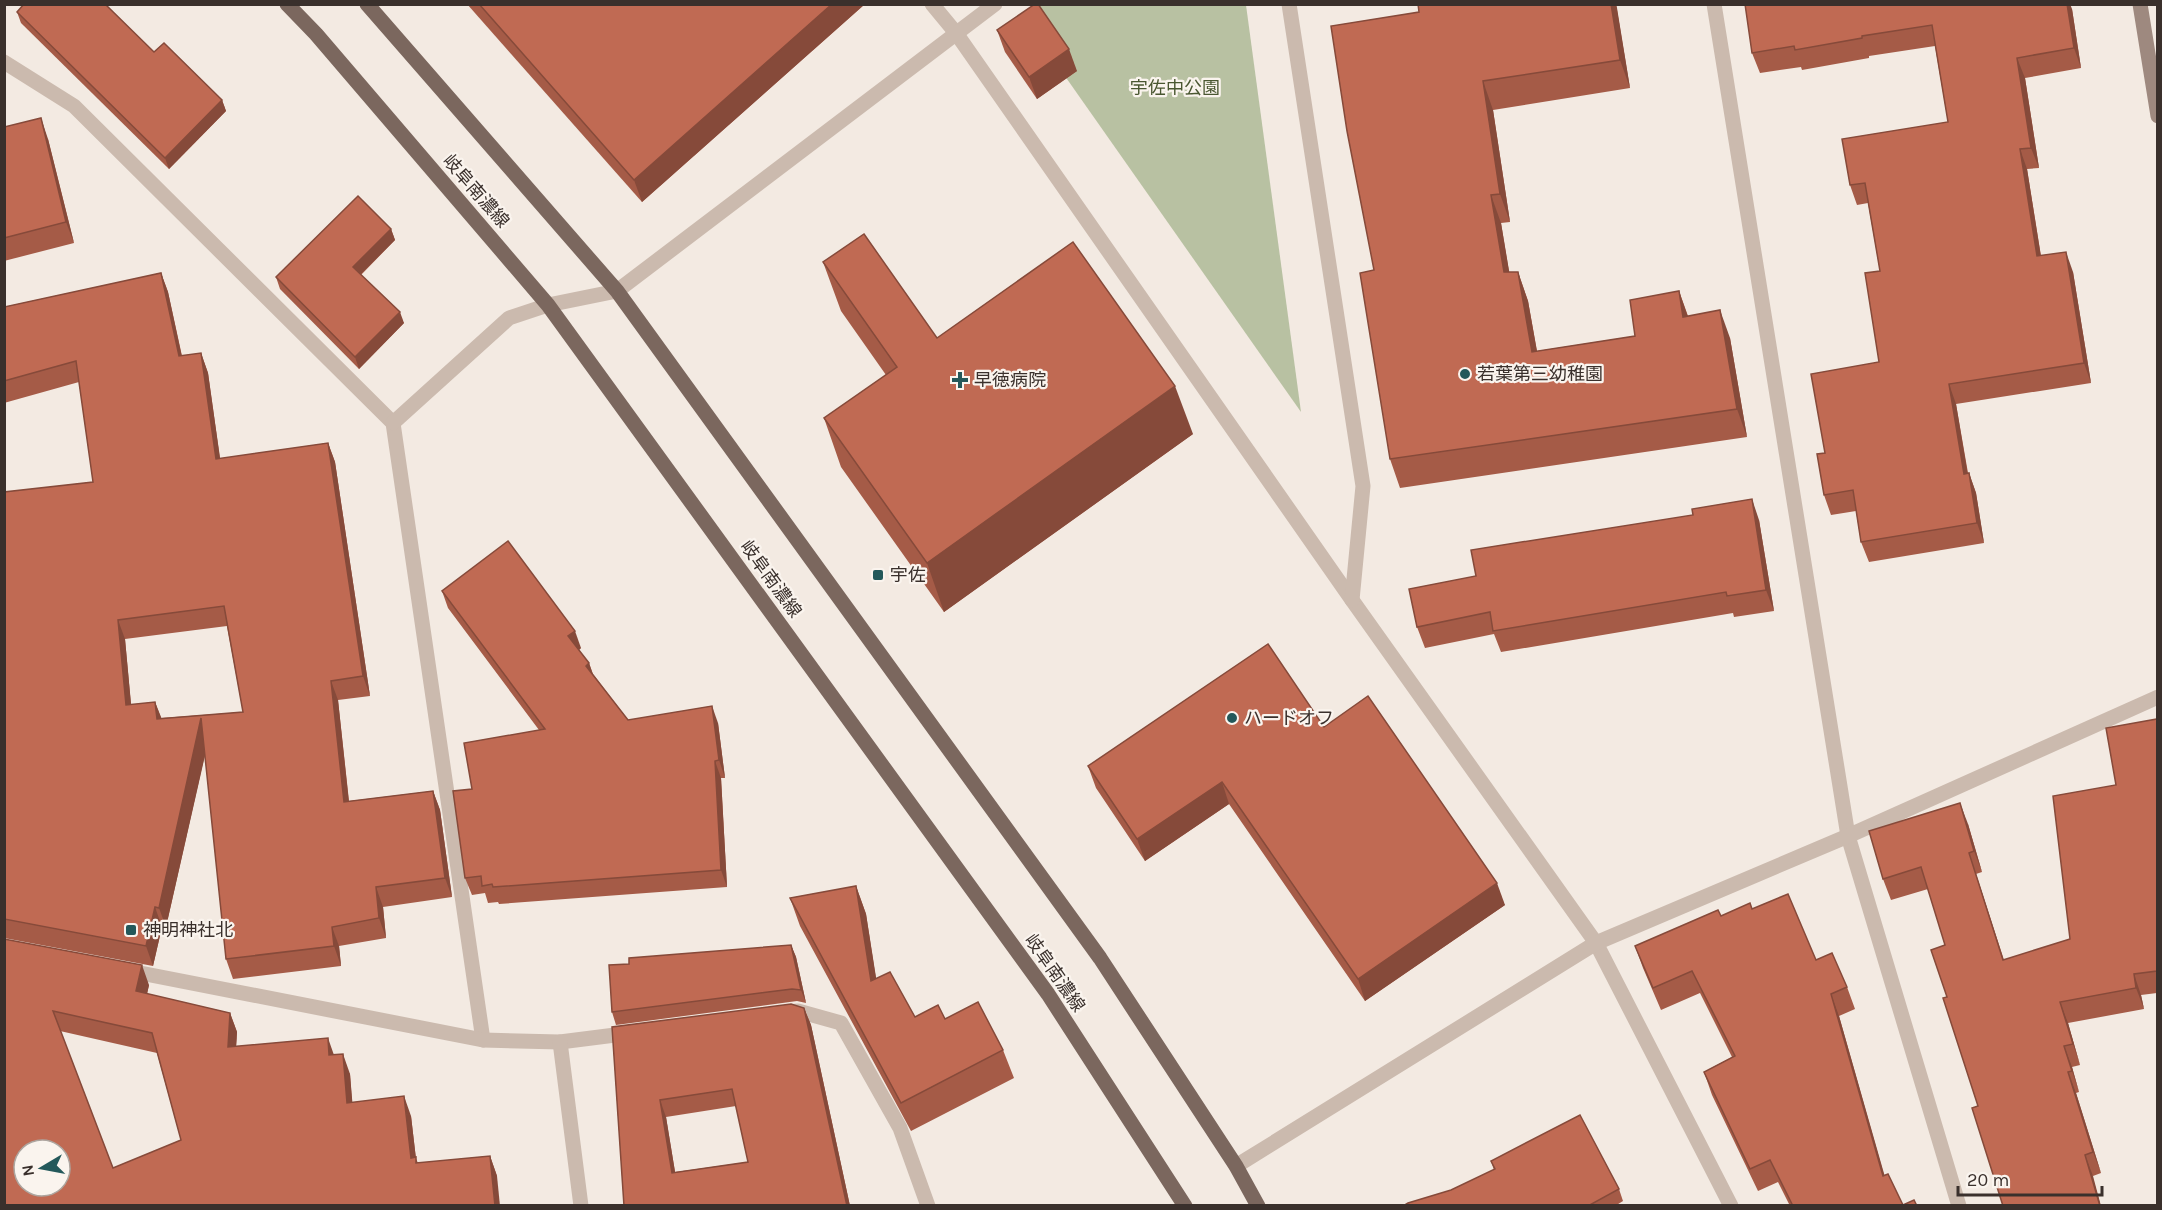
<svg xmlns="http://www.w3.org/2000/svg" width="2162" height="1210" font-family="Karla,'Noto Sans JP',sans-serif">
	<style>
		.green { fill: #b8c1a2 }
		.lines { fill: none; stroke-linecap: round; stroke-linejoin: round }
		.street { stroke: #cbbaae; stroke-width: 15 }
		.secondary { stroke: #9e897f; stroke-width: 15 }
		.primary { stroke: #7b675e; stroke-width: 15 }
		.wall { fill: #a55b47; fill-rule: evenodd }
		.shaded-wall { fill: #864a3a }
		.building { fill: #c06a53; stroke: #864a3a; stroke-width: 1.5; fill-rule: evenodd }
		.poi-dot { fill: #23585a; stroke: #faf4ee; stroke-width: 2 }
		.labels { text-anchor: middle; dominant-baseline: central; stroke-width: 4.5; stroke-linejoin: round; paint-order: stroke }
		.park-label { font-size: 18px; fill: #4a5731; stroke: #faf4ee }
		.street-label { font-size: 18px; fill: #3a302c; stroke: #faf4ee }
		.poi-label { font-size: 18px; fill: #3a302c; stroke: #faf4ee; text-anchor: start }
	</style>
	<rect width="100%" height="100%" fill="#f3eae2"/>
	<!-- green -->
	<polygon class="green" points="1037,4 1246,5 1301,412 1022,15"/>
	<g class="lines">
		<!-- street -->
		<g class="street">
			<polyline points="932,4 956,33 1352,600 1596,943 1731,1206"/>
			<polyline points="1289,4 1363,486 1352,600"/>
			<polyline points="1714,4 1848,836 1959,1206"/>
			<polyline points="4,62 74,106 393,423 483,1040"/>
			<polyline points="393,423 509,318 548,305 617,291 995,4"/>
			<polyline points="125,970 483,1040 560,1042 631,1033"/>
			<polyline points="788,1012 798,1011 841,1023 900,1128 928,1206"/>
			<polyline points="560,1042 581,1206"/>
			<polyline points="1236,1166 1596,943 1848,836 2158,697"/>
		</g>
		<!-- secondary -->
		<polyline class="secondary" points="2140,4 2158,116"/>
		<!-- primary -->
		<g class="primary">
			<polyline points="287,4 316,34 548,305 1048,994 1185,1206"/>
			<polyline points="367,4 617,291 1100,958 1236,1166 1258,1206"/>
		</g>
	</g>
	<!-- wall -->
	<g class="wall">
		<polygon points="467,4 865,4 642,202"/>
		<polygon points="1418,4 1616,4 1630,88 1493,110 1510,222 1501,223 1509,272 1518,272 1528,301 1537,351 1635,336 1679,291 1688,316 1730,338 1747,437 1400,488 1390,459 1374,270 1419,12"/>
		<polygon points="1745,4 2072,9 2081,68 2025,78 2039,168 2027,169 2041,256 2073,272 2091,383 1956,404 1968,473 1969,473 1976,493 1984,543 1869,562 1861,542 1856,511 1831,515 1824,495 1825,453 1879,362 1880,271 1868,203 1857,205 1850,185 1948,122 1935,46 1869,56 1869,58 1802,70 1801,67 1760,73 1752,53"/>
		<polygon points="17,12 154,52 222,100 226,111 169,169 21,23"/>
		<polygon points="997,30 1077,71 1037,99 1005,52"/>
		<polygon points="4,127 48,139 74,243 4,261"/>
		<polygon points="391,229 395,240 361,275 404,323 359,369 280,289 276,277"/>
		<polygon points="823,262 937,338 1193,434 944,612 841,467 824,418 886,375 841,311"/>
		<path d="M 161,273 L 168,292 L 182,356 L 201,353 L 208,373 L 220,459 L 328,443 L 335,462 L 370,696 L 338,700 L 349,801 L 433,791 L 440,810 L 452,897 L 383,907 L 386,938 L 339,946 L 341,966 L 233,979 L 226,959 L 205,754 L 166,927 L 162,927 L 153,966 L 4,938 L 4,492 L 93,482 L 79,382 L 4,403 L 4,307 ZM 227,626 L 243,712 L 161,718 L 155,702 L 131,705 L 125,639 Z"/>
		<polygon points="1759,520 1774,611 1734,617 1733,613 1501,652 1494,634 1425,648 1417,627"/>
		<polygon points="442,591 581,648 579,650 589,663 593,674 628,720 718,723 725,778 721,778 727,887 499,904 498,902 488,903 485,893 472,895 465,878 472,789 539,730 448,608"/>
		<polygon points="2157,719 2157,993 2141,995 2144,1009 2068,1023 2080,1065 2072,1067 2079,1092 2076,1093 2101,1173 2093,1176 1978,1106 1947,997 1945,945 1928,889 1891,900 1883,879 1968,824 1982,872 1976,874 2004,960 2070,939"/>
		<polygon points="1324,727 1505,905 1365,1001 1229,804 1145,861 1096,788 1088,766"/>
		<polygon points="856,886 866,914 876,979 915,1017 945,1019 1003,1050 1014,1078 911,1131 800,926 790,898"/>
		<polygon points="1752,909 1816,960 1847,987 1855,1009 1839,1016 1884,1175 1903,1205 1917,1206 1790,1206 1778,1182 1758,1191 1712,1095 1704,1072 1732,1057 1700,993 1661,1010 1643,968 1635,946 1721,916"/>
		<path d="M 4,939 L 149,985 L 147,994 L 230,1013 L 237,1032 L 236,1046 L 334,1055 L 350,1074 L 352,1102 L 411,1116 L 416,1159 L 418,1163 L 490,1156 L 497,1176 L 4,1206 ZM 60,1031 L 157,1053 L 181,1140 L 113,1168 Z"/>
		<polygon points="791,945 796,957 806,1003 797,1001 616,1025 612,1012 629,964"/>
		<path d="M 804,1008 L 811,1025 L 850,1206 L 624,1206 L 612,1027 ZM 736,1106 L 748,1162 L 675,1172 L 666,1117 Z"/>
		<polygon points="1491,1161 1619,1189 1623,1201 1615,1206 1403,1206 1451,1190 1494,1170"/>
	</g>
	<!-- shaded-wall -->
	<g class="shaded-wall">
		<polygon points="832,4 865,4 642,202 634,180"/>
		<polygon points="1611,4 1616,4 1617,8 1630,88 1620,60"/>
		<polygon points="2067,4 2070,4 2072,9 2081,68 2074,48"/>
		<polygon points="1069,49 1077,71 1037,99 1029,77"/>
		<polygon points="2017,58 2025,78 2039,168 2031,148"/>
		<polygon points="1483,81 1493,110 1510,222 1500,194"/>
		<polygon points="222,100 226,111 169,169 165,158"/>
		<polygon points="41,118 48,139 74,243 66,222"/>
		<polygon points="2020,149 2027,169 2044,276 2037,256"/>
		<polygon points="1491,195 1501,223 1514,300 1504,272"/>
		<polygon points="391,229 395,240 357,278 353,267"/>
		<polygon points="2066,252 2073,272 2091,383 2084,363"/>
		<polygon points="1518,272 1528,301 1542,380 1532,352"/>
		<polygon points="161,273 168,292 186,376 179,356"/>
		<polygon points="1679,291 1689,320 1683,317"/>
		<polygon points="1720,310 1730,338 1747,437 1737,409"/>
		<polygon points="400,312 404,323 359,369 355,357"/>
		<polygon points="201,353 208,373 223,479 216,459"/>
		<polygon points="1949,384 1956,404 1971,494 1964,474"/>
		<polygon points="1175,386 1193,434 944,612 927,563"/>
		<polygon points="328,443 335,462 370,696 363,676"/>
		<polygon points="1969,473 1976,493 1984,543 1977,523"/>
		<polygon points="1752,499 1759,520 1774,611 1766,590"/>
		<polygon points="118,620 125,639 133,725 126,705"/>
		<polygon points="575,631 581,648 575,653 568,636"/>
		<polygon points="589,663 595,681 586,666"/>
		<polygon points="331,681 338,700 351,822 344,802"/>
		<polygon points="155,702 163,722 157,719"/>
		<polygon points="712,706 718,723 725,778 719,760"/>
		<polygon points="201,718 209,738 166,927 159,908"/>
		<polygon points="715,761 721,778 727,887 721,870"/>
		<polygon points="1222,782 1229,804 1145,861 1137,839"/>
		<polygon points="433,791 440,810 452,897 445,878"/>
		<polygon points="1960,803 1968,824 1982,872 1974,851"/>
		<polygon points="1969,853 1976,874 2010,981 2003,960"/>
		<polygon points="1497,883 1505,905 1365,1001 1358,979"/>
		<polygon points="856,886 866,914 881,1009 871,981"/>
		<polygon points="376,887 383,907 386,938 379,918"/>
		<polygon points="155,907 162,927 153,966 146,946"/>
		<polygon points="332,927 339,946 341,966 334,946"/>
		<polygon points="791,945 796,957 806,1003 801,990"/>
		<polygon points="142,965 149,985 143,1011 136,991"/>
		<polygon points="2134,974 2141,995 2144,1009 2136,988"/>
		<polygon points="1831,994 1839,1016 1891,1198 1883,1176"/>
		<polygon points="2060,1002 2068,1023 2080,1065 2073,1044"/>
		<polygon points="804,1008 811,1025 850,1206 847,1206"/>
		<polygon points="230,1013 237,1032 235,1067 228,1047"/>
		<polygon points="328,1038 335,1058 329,1055"/>
		<polygon points="2064,1046 2072,1067 2079,1092 2072,1071"/>
		<polygon points="343,1054 350,1074 354,1122 347,1103"/>
		<polygon points="2068,1072 2076,1093 2101,1173 2093,1152"/>
		<polygon points="404,1096 411,1116 416,1159 423,1177 411,1158"/>
		<polygon points="660,1100 666,1117 678,1190 672,1173"/>
		<polygon points="2085,1155 2093,1176 2101,1206 2100,1206"/>
		<polygon points="490,1156 497,1176 500,1206 495,1206"/>
	</g>
	<!-- building -->
	<g class="building">
		<polygon points="24,4 105,4 154,52 164,43 222,100 165,158 17,12"/>
		<polygon points="479,4 832,4 634,180"/>
		<polygon points="1035,4 1038,4 1069,49 1029,77 997,30"/>
		<polygon points="1418,4 1611,4 1620,60 1483,81 1500,194 1491,195 1504,272 1518,272 1532,352 1635,336 1630,300 1679,291 1683,317 1720,310 1737,409 1390,459 1360,273 1374,270 1347,131 1331,26 1419,12"/>
		<polygon points="1745,4 2067,4 2074,48 2017,58 2031,148 2020,149 2037,256 2066,252 2084,363 1949,384 1964,474 1969,473 1977,523 1861,542 1853,490 1824,495 1817,454 1825,453 1811,374 1879,362 1865,273 1880,271 1865,183 1850,185 1842,139 1948,122 1932,25 1862,36 1862,38 1795,50 1794,46 1752,53"/>
		<polygon points="41,118 66,222 4,238 4,127"/>
		<polygon points="358,196 391,229 353,267 400,312 355,357 276,277"/>
		<polygon points="864,234 937,338 1073,242 1175,386 927,563 824,418 897,367 823,262"/>
		<path d="M 161,273 L 179,356 L 201,353 L 216,459 L 328,443 L 363,676 L 331,681 L 344,802 L 433,791 L 445,878 L 376,887 L 379,918 L 332,927 L 334,946 L 226,959 L 201,718 L 159,908 L 155,907 L 146,946 L 4,919 L 4,492 L 93,482 L 76,361 L 4,381 L 4,307 ZM 224,606 L 243,712 L 157,719 L 155,702 L 126,705 L 118,620 Z"/>
		<polygon points="1752,499 1766,590 1727,596 1726,592 1493,631 1490,612 1417,627 1409,589 1476,576 1471,550 1693,515 1692,509"/>
		<polygon points="508,541 575,631 568,636 589,663 586,666 628,720 712,706 719,760 715,761 721,870 493,887 492,884 482,886 481,876 465,878 453,791 472,789 464,743 545,729 442,591"/>
		<polygon points="1268,644 1324,727 1368,696 1497,883 1358,979 1222,782 1137,839 1088,766"/>
		<polygon points="2157,719 2157,971 2134,974 2136,988 2060,1002 2073,1044 2064,1046 2072,1071 2068,1072 2093,1152 2085,1155 2100,1206 2003,1206 1972,1108 1978,1106 1943,998 1947,997 1931,950 1945,945 1921,867 1883,879 1869,831 1960,803 1974,851 1969,853 2003,960 2070,939 2053,796 2116,785 2106,728"/>
		<polygon points="856,886 871,981 890,972 915,1017 938,1005 945,1019 978,1002 1003,1050 901,1103 790,898"/>
		<polygon points="1788,894 1816,960 1832,953 1847,987 1831,994 1883,1176 1888,1174 1903,1205 1914,1200 1917,1206 1793,1206 1770,1160 1750,1169 1704,1072 1735,1056 1692,971 1653,988 1635,946 1718,910 1721,916 1750,903 1752,909"/>
		<path d="M 4,939 L 142,965 L 136,991 L 230,1013 L 228,1047 L 328,1038 L 329,1055 L 343,1054 L 347,1103 L 404,1096 L 411,1158 L 416,1157 L 416,1163 L 490,1156 L 495,1206 L 4,1206 ZM 53,1011 L 152,1033 L 181,1140 L 113,1168 ZM 24,1150 L 60,1150 L 60,1186 L 24,1186 Z"/>
		<polygon points="791,945 801,990 792,989 612,1012 609,965 629,964 629,958"/>
		<path d="M 791,1004 L 804,1008 L 847,1206 L 624,1206 L 612,1027 ZM 732,1089 L 748,1162 L 672,1173 L 660,1100 Z"/>
		<polygon points="1580,1115 1619,1189 1588,1206 1403,1206 1408,1203 1451,1190 1495,1169 1491,1161"/>
	</g>
	<!-- markers -->
	<g class="poi-dot">
		<circle cx="1465" cy="374" r="6"/>
		<path d="M957 371h6v6h6v6h-6v6h-6v-6h-6v-6h6z"/>
		<rect x="872" y="569" width="12" height="12" rx="3"/>
		<circle cx="1232" cy="718" r="6"/>
		<rect x="125" y="924" width="12" height="12" rx="3"/>
	</g>
	<g class="labels">
		<!-- park labels -->
		<g class="park-label">
			<text x="1175" y="88">宇佐中公園</text>
		</g>
		<!-- street labels -->
		<g class="street-label">
			<text transform="translate(476 191) rotate(49)">岐阜南濃線</text>
			<text transform="translate(771 579) rotate(54)">岐阜南濃線</text>
			<text transform="translate(1055 973) rotate(55)">岐阜南濃線</text>
		</g>
		<!-- poi labels -->
		<g class="poi-label">
			<text x="1477" y="374">若葉第三幼稚園</text>
			<text x="974" y="380">早徳病院</text>
			<text x="890" y="575">宇佐</text>
			<text x="1244" y="718">ハードオフ</text>
			<text x="143" y="930">神明神社北</text>
		</g>
	</g>
	<!-- border -->
	<rect width="2162" height="1210" fill="none" stroke="#3a302c" stroke-width="12"/>
	<!-- north arrow -->
	<g transform="translate(42 1168) rotate(260)"><circle r="28" fill="#faf4ee" stroke="#ada6a0" stroke-width="1.5"/>
	<path d="M0-4.5L10 22L0 15L-10 22Z" fill="#23585a"/>
	<text y="-9" font-size="16" font-weight="bold" text-anchor="middle" fill="#3a302c">N</text>
	</g>
	<!-- scale -->
	<path d="M1958 1186v9h144v-9" fill="none" stroke="#3a302c" stroke-width="3"/>
	<text x="1967" y="1186" font-size="18" fill="#3a302c" stroke="#faf4ee" stroke-width="4.5" paint-order="stroke">20 m</text>
</svg>
